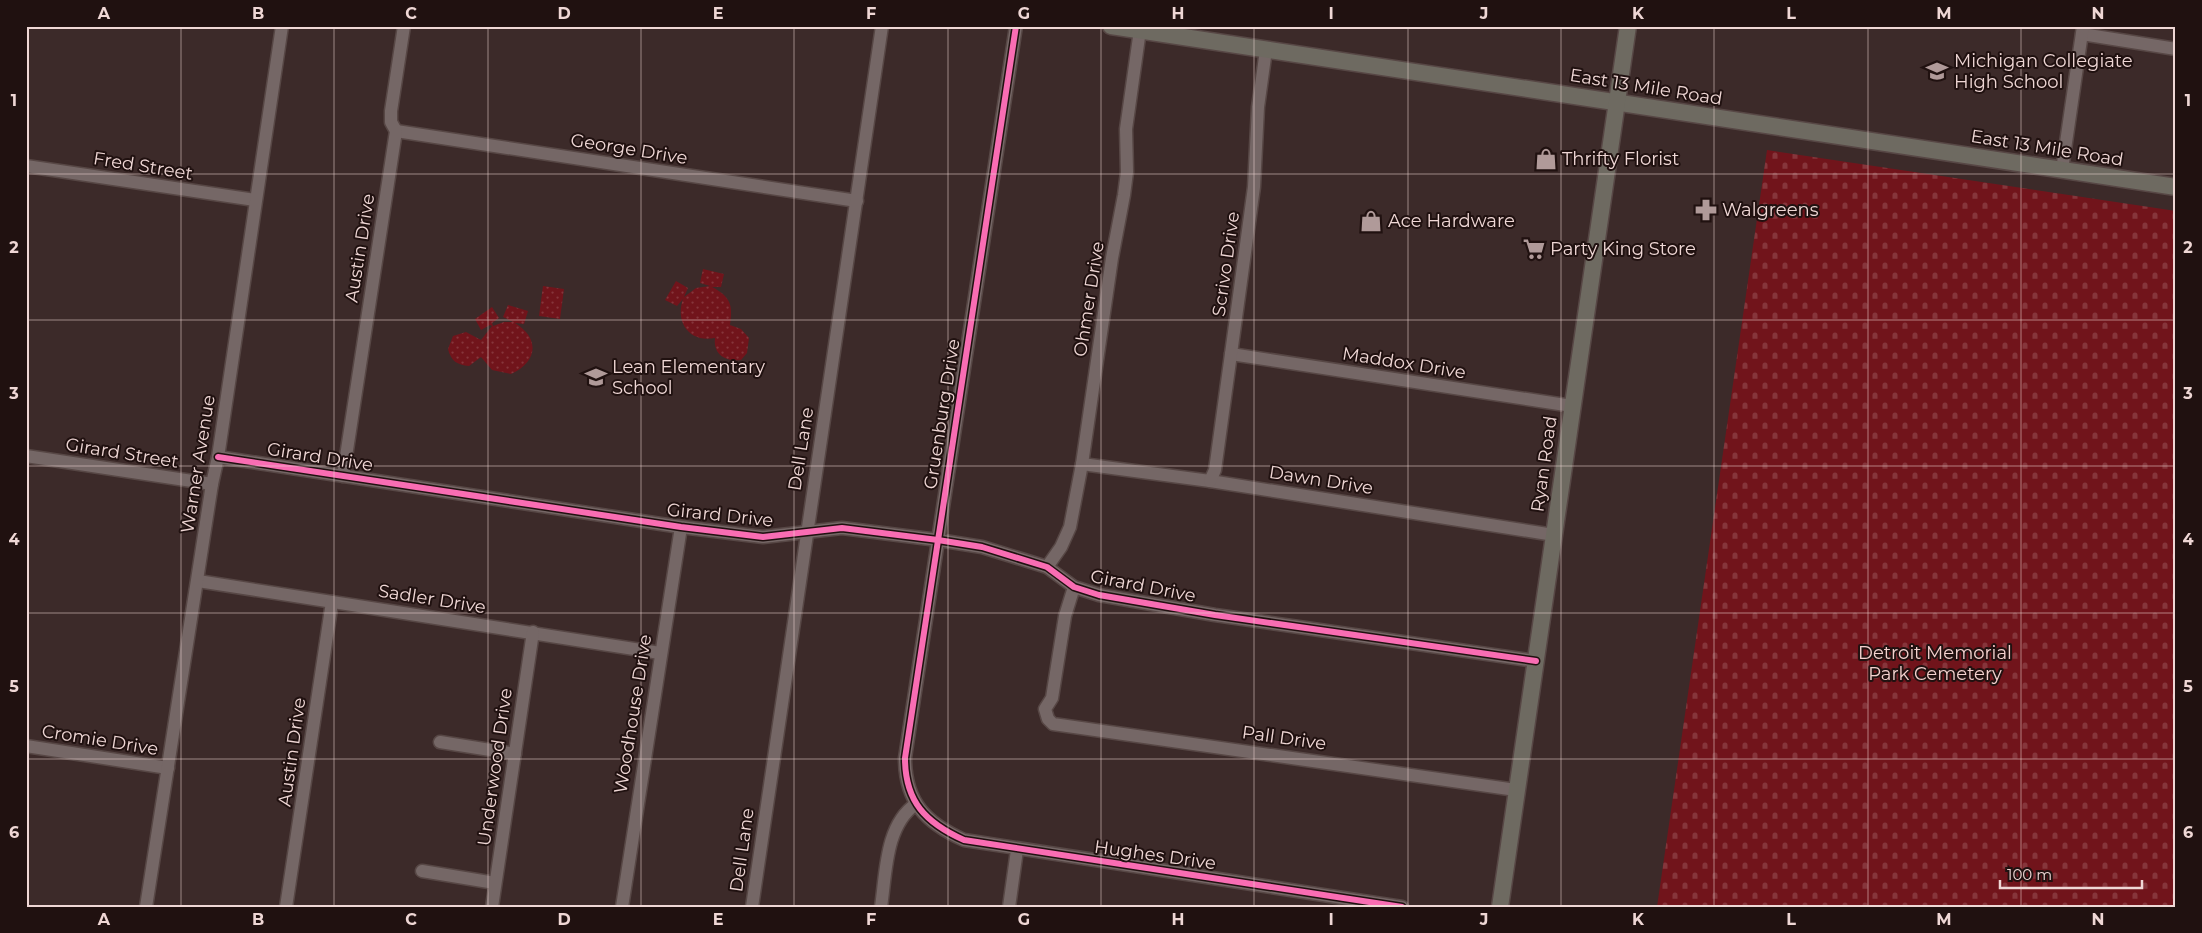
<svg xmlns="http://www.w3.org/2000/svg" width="2202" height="933" font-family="Montserrat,sans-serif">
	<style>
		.cemetery { fill: url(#cemetery-stones) }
		.park { fill: url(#park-dots) }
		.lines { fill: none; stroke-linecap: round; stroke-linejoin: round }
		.minor-casing { stroke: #574745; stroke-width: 15 }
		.major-casing { stroke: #574745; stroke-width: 19 }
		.minor { stroke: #756766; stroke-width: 12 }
		.major { stroke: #6e6a61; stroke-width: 16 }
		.cycleway-casing { stroke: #201110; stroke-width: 9 }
		.cycleway { stroke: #f96db3; stroke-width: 6 }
		.grid { fill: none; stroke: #efd7d5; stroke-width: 1; stroke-opacity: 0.55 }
		.labels { text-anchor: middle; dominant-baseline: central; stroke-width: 4; stroke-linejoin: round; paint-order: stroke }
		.poi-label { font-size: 18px; fill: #efd7d5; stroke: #201110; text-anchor: start }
		.street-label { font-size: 18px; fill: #efd7d5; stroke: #201110 }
		.park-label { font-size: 18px; fill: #f4d2cf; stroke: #201110 }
		.neatline { fill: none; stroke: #efd7d5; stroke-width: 2 }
		.grid-label { font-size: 16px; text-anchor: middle; font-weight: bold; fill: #efd7d5 }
	</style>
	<defs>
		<pattern id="cemetery-stones" width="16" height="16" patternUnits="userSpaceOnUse" patternTransform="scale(1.25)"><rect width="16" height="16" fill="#71141b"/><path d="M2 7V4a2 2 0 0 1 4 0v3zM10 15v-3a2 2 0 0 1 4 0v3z" fill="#86353b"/></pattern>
		<pattern id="park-dots" width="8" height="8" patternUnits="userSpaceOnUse" patternTransform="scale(1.25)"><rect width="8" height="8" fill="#71141b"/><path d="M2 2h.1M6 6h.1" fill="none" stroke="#86353b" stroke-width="1.8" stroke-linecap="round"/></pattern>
	</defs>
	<rect width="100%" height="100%" fill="#3c2a29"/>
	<!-- cemetery -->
	<polygon class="cemetery" points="1767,150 2176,211 2176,907 1657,907"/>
	<!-- park -->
	<g class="park">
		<path d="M 703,269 L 724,274 L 721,287 L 712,287 C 731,297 733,305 730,325 L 741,329 L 749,338 L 747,353 L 741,360 C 725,362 713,354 715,338 C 689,343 675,322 683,299 L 677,306 L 665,300 L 676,281 L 688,288 L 684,297 L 696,288 L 710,286 L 700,283 Z"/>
		<polygon points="543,286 564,289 560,319 539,316"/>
		<path d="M 508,305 L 528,311 L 524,324 L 515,323 C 540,338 538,362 511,374 L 492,370 L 481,357 L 469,366 C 457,365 451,361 448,349 L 453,336 L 466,332 L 481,340 L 492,326 L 490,325 L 481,330 L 475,319 L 492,307 L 499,318 L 492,323 L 493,326 L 504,322 L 513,322 L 503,317 Z"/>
	</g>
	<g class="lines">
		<!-- minor casing -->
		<g class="minor-casing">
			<g id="minor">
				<path d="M 1016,26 L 905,758 C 905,802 926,823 964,840 L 1402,907"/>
				<polyline points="2082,34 2176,49"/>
				<polyline points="396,131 857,201"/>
				<polyline points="26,166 255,200"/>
				<polyline points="2062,170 2083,26"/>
				<polyline points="1231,354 1572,406"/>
				<polyline points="26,456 212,484"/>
				<polyline points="218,457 681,527 763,537 842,528 938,540 982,547 1047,567 1074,587 1099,595 1215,615 1536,661"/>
				<polyline points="1082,464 1210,481 1554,535"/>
				<polyline points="343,476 396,131 391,122 391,111 404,26"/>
				<polyline points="1210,481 1215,470 1254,187 1258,107 1266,50"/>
				<polyline points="1047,567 1061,547 1070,527 1082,464 1112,258 1124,195 1127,172 1126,129 1140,30"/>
				<polyline points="198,581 660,653"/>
				<polyline points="1074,587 1065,616 1052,698 1045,709 1048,719 1053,724 1516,790"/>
				<polyline points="440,742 515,754"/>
				<polyline points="26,746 168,768"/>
				<polyline points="422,871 495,883"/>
				<polyline points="146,907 212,484 218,457 282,26"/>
				<polyline points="286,907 332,602"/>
				<polyline points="492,907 533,632"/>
				<polyline points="622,907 681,527"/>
				<polyline points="752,907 882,26"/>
				<path d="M 881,907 C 886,874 885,825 916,804"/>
				<polyline points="1009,907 1017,850"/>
			</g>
		</g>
		<!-- major casing -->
		<g class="major-casing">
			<g id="major">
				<polyline points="1111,26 2176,187"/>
				<polyline points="1500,907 1628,26"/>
			</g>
		</g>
		<!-- minor -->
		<use href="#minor" class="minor"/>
		<!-- major -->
		<use href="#major" class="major"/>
		<!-- cycleway casing -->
		<g class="cycleway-casing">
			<g id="cycleway">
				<path d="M 1016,26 L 905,758 C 905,802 926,823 964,840 L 1402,907"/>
				<polyline points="218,457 681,527 763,537 842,528 938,540 982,547 1047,567 1074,587 1099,595 1215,615 1536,661"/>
			</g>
		</g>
		<!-- cycleway -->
		<use href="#cycleway" class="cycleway"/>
	</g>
	<!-- grid -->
	<path class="grid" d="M 181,26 L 181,907M 334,26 L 334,907M 488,26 L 488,907M 641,26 L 641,907M 794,26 L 794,907M 948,26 L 948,907M 1101,26 L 1101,907M 1254,26 L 1254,907M 1408,26 L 1408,907M 1561,26 L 1561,907M 1714,26 L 1714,907M 1868,26 L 1868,907M 2021,26 L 2021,907M 26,174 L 2176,174M 26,320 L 2176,320M 26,466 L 2176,466M 26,613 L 2176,613M 26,759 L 2176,759"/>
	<!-- icons -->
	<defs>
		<g id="school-bare" transform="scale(1.725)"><path d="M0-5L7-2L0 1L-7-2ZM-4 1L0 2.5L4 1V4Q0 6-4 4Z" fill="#b09a99" stroke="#201110" stroke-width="2.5" paint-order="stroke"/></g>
		<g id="shop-bare" transform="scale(1.725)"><path d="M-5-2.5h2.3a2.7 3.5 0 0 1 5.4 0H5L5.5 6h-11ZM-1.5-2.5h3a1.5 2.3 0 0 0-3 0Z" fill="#b09a99" stroke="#201110" stroke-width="2.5" paint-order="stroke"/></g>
		<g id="pharmacy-bare" transform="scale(1.725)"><path d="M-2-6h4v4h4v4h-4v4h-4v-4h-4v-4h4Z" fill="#b09a99" stroke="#201110" stroke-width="2.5" paint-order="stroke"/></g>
		<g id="supermarket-bare" transform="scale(1.725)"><path d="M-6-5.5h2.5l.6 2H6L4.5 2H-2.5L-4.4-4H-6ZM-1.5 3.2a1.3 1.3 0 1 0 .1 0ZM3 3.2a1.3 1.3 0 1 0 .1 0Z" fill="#b09a99" stroke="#201110" stroke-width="2.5" paint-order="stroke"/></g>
	</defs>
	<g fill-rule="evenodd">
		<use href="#school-bare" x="1937" y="71"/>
		<use href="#shop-bare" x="1546" y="159"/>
		<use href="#pharmacy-bare" x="1706" y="210"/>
		<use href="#shop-bare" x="1371" y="221"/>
		<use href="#supermarket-bare" x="1534" y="249"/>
		<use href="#school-bare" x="596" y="377"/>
	</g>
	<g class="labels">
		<!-- poi labels -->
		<g class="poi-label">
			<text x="1954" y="61">Michigan Collegiate<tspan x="1954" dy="21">High School</tspan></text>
			<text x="1562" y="159">Thrifty Florist</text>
			<text x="1722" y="210">Walgreens</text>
			<text x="1388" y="221">Ace Hardware</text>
			<text x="1550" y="249">Party King Store</text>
			<text x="612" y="367">Lean Elementary<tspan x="612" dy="21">School</tspan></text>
		</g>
		<!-- street labels -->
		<g class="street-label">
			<text transform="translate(1646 87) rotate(9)">East 13 Mile Road</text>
			<text transform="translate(2047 148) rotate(9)">East 13 Mile Road</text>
			<text transform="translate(629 149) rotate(9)">George Drive</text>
			<text transform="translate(143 166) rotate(9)">Fred Street</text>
			<text transform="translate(360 248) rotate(-81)">Austin Drive</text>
			<text transform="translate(1226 264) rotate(-82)">Scrivo Drive</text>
			<text transform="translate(1089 299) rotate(-81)">Ohmer Drive</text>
			<text transform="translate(1404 363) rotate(9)">Maddox Drive</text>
			<text transform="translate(942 414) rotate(-81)">Gruenburg Drive</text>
			<text transform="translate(801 449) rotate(-81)">Dell Lane</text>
			<text transform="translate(122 453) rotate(9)">Girard Street</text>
			<text transform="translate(320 457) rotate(9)">Girard Drive</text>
			<text transform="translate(198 464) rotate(-81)">Warner Avenue</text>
			<text transform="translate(1544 464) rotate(-82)">Ryan Road</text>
			<text transform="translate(1321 480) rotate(9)">Dawn Drive</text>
			<text transform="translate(720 515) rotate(6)">Girard Drive</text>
			<text transform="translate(1143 586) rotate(11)">Girard Drive</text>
			<text transform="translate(432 599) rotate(9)">Sadler Drive</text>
			<text transform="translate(633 714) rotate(-81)">Woodhouse Drive</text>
			<text transform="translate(1284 738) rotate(8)">Pall Drive</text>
			<text transform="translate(100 740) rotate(9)">Cromie Drive</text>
			<text transform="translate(292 752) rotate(-82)">Austin Drive</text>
			<text transform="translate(495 767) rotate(-82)">Underwood Drive</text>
			<text transform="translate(742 850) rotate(-82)">Dell Lane</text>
			<text transform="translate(1155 855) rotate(8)">Hughes Drive</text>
		</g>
		<!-- park labels -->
		<g class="park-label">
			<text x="1935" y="653">Detroit Memorial<tspan x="1935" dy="21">Park Cemetery</tspan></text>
		</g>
	</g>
	<!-- border -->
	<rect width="2202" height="933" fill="none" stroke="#201110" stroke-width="55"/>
	<!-- scale -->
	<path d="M2000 880v8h142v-8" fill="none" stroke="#efd7d5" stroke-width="2.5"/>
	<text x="2007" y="880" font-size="15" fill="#efd7d5" stroke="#201110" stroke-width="4" paint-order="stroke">100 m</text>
	<rect x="28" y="28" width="2146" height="878" class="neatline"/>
	<g class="grid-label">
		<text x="104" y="19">A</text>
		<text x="258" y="19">B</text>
		<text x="411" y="19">C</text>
		<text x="564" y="19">D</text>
		<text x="718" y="19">E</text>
		<text x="871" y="19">F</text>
		<text x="1024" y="19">G</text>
		<text x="1178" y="19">H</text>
		<text x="1331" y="19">I</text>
		<text x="1484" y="19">J</text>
		<text x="1638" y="19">K</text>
		<text x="1791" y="19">L</text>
		<text x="1944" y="19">M</text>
		<text x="2098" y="19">N</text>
		<text x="14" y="106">1</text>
		<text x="2188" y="106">1</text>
		<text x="14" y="253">2</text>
		<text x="2188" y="253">2</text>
		<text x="14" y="399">3</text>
		<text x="2188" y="399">3</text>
		<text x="14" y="545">4</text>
		<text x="2188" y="545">4</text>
		<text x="14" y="692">5</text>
		<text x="2188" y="692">5</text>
		<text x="14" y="838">6</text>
		<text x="2188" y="838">6</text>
		<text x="104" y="925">A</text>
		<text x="258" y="925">B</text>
		<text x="411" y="925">C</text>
		<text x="564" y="925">D</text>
		<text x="718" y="925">E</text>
		<text x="871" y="925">F</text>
		<text x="1024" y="925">G</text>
		<text x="1178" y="925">H</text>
		<text x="1331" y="925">I</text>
		<text x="1484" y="925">J</text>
		<text x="1638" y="925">K</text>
		<text x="1791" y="925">L</text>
		<text x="1944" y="925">M</text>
		<text x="2098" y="925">N</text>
	</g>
</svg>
